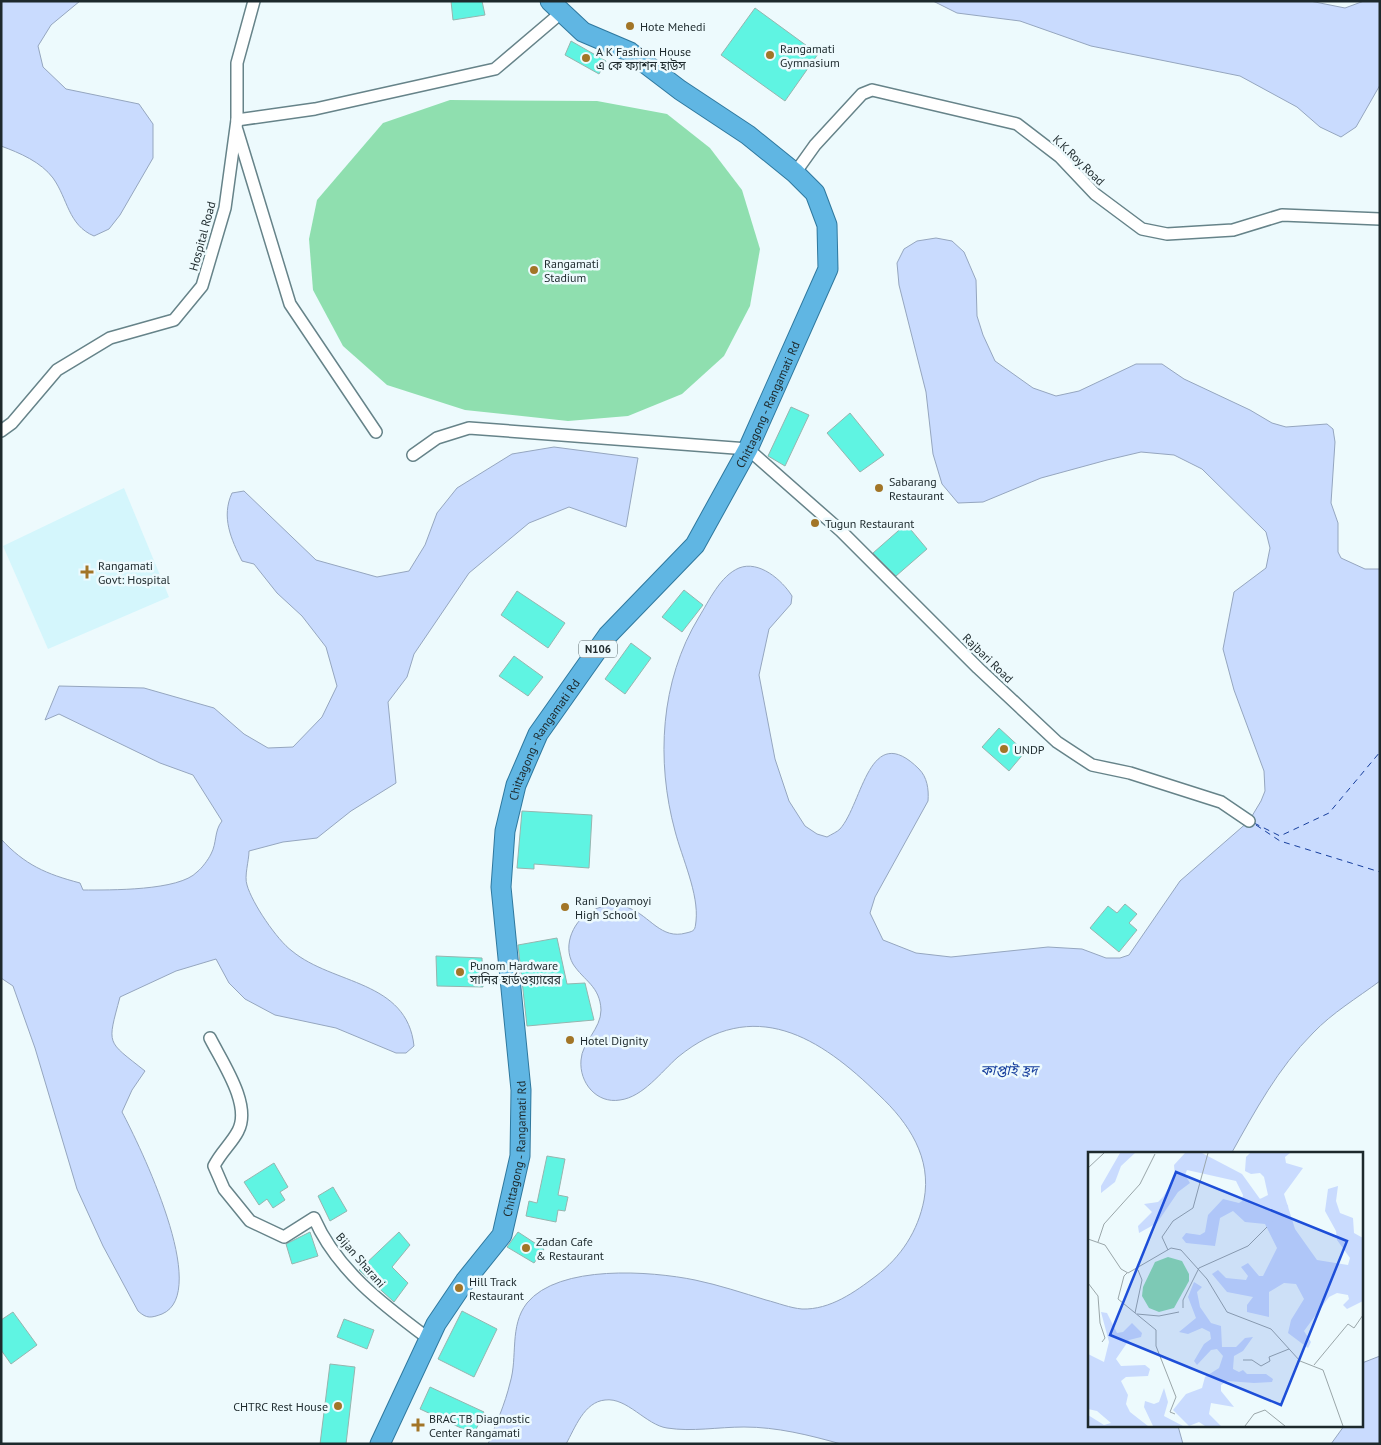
<svg xmlns="http://www.w3.org/2000/svg" width="1381" height="1445" font-family="'PT Sans','Noto Sans Bengali',sans-serif">
	<style>
		.built { fill: #d4f6fc }
		.green { fill: #8fdfaf }
		.water { fill: #c9dbfe; stroke: #95a6bf }
		.lines { fill: none; stroke-linecap: round; stroke-linejoin: round }
		.ferry { stroke: #173f9d; stroke-width: 1; stroke-dasharray: 6 5; stroke-linecap: butt }
		.building { fill: #5ff4e2; stroke: #96b5af }
		.minor-casing { stroke: #668389; stroke-width: 14 }
		.trunk-casing { stroke: #2f789e; stroke-width: 21 }
		.minor { stroke: #fff; stroke-width: 11 }
		.trunk { stroke: #60b6e3; stroke-width: 19 }
		.poi-dot { fill: #a27527; stroke: #edfafd; stroke-width: 2 }
		.labels { text-anchor: middle; dominant-baseline: central; stroke-width: 5; stroke-linejoin: round; paint-order: stroke }
		.shield { fill: #edfafd; stroke: #5b686b; stroke-width: 1 }
		.shield-label { font-size: 11px; font-weight: bold; fill: #1d292c }
		.poi-label { font-size: 12px; fill: #1d292c; stroke: #edfafd; text-anchor: start }
		.street-label { font-size: 12px; fill: #1d292c; stroke: #edfafd }
		.water-label { font-size: 14px; font-style: italic; fill: #173f9d; stroke: #edfafd }
		.inset-river { fill: none; stroke: #c9dbfe; stroke-width: 2.5 }
		.inset-road { fill: none; stroke: #9aa6a9; stroke-width: 1 }
		.view { fill: #1d4ed8; fill-opacity: 0.15; stroke: #1d4ed8; stroke-width: 2.5 }
		.inset-edge { fill: none; stroke: #1d292c; stroke-width: 2.5 }
	</style>
	<rect width="100%" height="100%" fill="#edfafd"/>
	<!-- built -->
	<polygon class="built" points="124,488 169,597 48,649 3,546"/>
	<!-- green -->
	<polygon class="green" points="450,100 597,101 667,114 710,148 742,190 760,249 750,306 724,356 682,394 628,416 568,421 465,410 387,385 343,346 313,290 309,239 317,200 383,123"/>
	<!-- water -->
	<g class="water">
		<path d="M 1,1 L 80,1 L 51,25 L 38,46 L 43,67 L 66,89 L 139,104 L 153,124 L 153,158 L 120,215 L 109,229 L 94,236 C 68,225 68,199 53,178 C 41,162 20,153 1,146 Z"/>
		<polygon points="933,1 1310,1 1345,8 1364,1 1380,1 1380,85 1356,127 1341,137 1320,127 1297,107 1240,76 1091,46 1020,21 957,13"/>
		<path d="M 936,238 L 952,241 L 964,252 L 976,280 L 977,316 L 983,335 L 995,361 L 1033,388 L 1056,396 L 1079,391 L 1136,364 L 1162,364 L 1184,379 L 1250,410 L 1272,423 L 1286,427 L 1327,424 L 1333,429 L 1335,442 L 1331,503 L 1338,523 L 1338,552 L 1341,558 L 1365,569 L 1380,569 L 1380,981 C 1357,998 1332,1013 1313,1033 C 1278,1068 1255,1111 1231,1154 L 1090,1154 L 1090,1426 L 1178,1426 L 1183,1444 L 841,1444 C 809,1435 777,1427 744,1427 C 718,1427 692,1432 667,1428 C 646,1425 627,1397 605,1400 C 584,1402 575,1428 566,1444 L 488,1444 C 496,1424 505,1404 510,1383 C 518,1357 509,1326 527,1303 C 559,1264 651,1271 695,1280 C 719,1285 743,1293 766,1300 C 778,1303 790,1308 802,1309 C 830,1310 855,1292 876,1276 C 901,1257 918,1231 924,1200 C 932,1158 909,1123 879,1095 C 820,1037 754,995 678,1057 C 661,1072 643,1097 620,1100 C 597,1104 579,1083 581,1060 C 582,1042 601,1029 601,1010 C 600,986 584,981 573,964 C 562,945 574,919 593,910 C 603,905 620,904 629,908 C 650,916 661,940 686,933 C 695,931 695,930 696,921 C 699,894 682,858 675,831 C 656,761 660,681 699,617 C 709,601 720,576 739,568 C 759,560 782,580 792,596 L 791,604 L 769,629 L 759,675 L 775,759 L 789,801 L 805,826 L 817,834 L 827,837 C 832,834 837,832 840,829 C 863,803 869,719 919,769 C 927,777 929,789 928,801 L 875,897 L 870,913 L 883,940 L 916,953 L 951,957 L 1048,947 L 1082,949 L 1106,958 L 1120,958 L 1129,955 L 1180,881 L 1249,821 L 1261,801 L 1265,791 L 1264,771 L 1234,690 L 1223,649 L 1234,592 L 1266,568 L 1270,548 L 1266,532 L 1202,469 L 1174,455 L 1141,452 L 1107,460 L 1041,478 L 983,502 L 958,503 L 942,484 L 933,454 L 926,392 L 899,285 L 897,263 L 904,249 L 917,241 Z"/>
		<path d="M 554,447 L 638,458 L 626,527 L 569,507 L 529,523 L 469,573 L 414,654 L 407,677 L 388,702 L 396,783 L 351,811 L 317,838 L 283,842 L 249,851 C 249,861 244,876 247,885 C 252,903 277,940 292,951 C 333,985 407,980 414,1046 L 406,1053 L 396,1053 L 336,1028 L 275,1015 L 245,999 L 229,983 L 216,959 L 176,971 L 120,997 C 107,1046 106,1040 145,1071 L 132,1090 L 122,1112 C 139,1144 212,1293 162,1314 C 151,1318 147,1319 138,1311 L 103,1246 L 77,1189 L 35,1048 L 13,986 L 1,978 L 1,839 C 25,865 46,874 80,883 L 83,890 C 110,890 179,891 197,872 C 202,868 208,860 211,854 C 217,843 214,831 222,821 L 193,775 L 160,763 L 59,714 L 45,720 L 59,686 L 144,688 L 214,708 L 244,734 L 268,748 L 293,747 L 322,717 L 337,686 L 326,647 L 302,616 L 277,593 L 254,564 L 242,561 C 231,539 221,517 232,493 L 244,491 L 316,560 L 377,577 L 409,571 L 425,545 L 437,513 L 457,488 L 512,454 Z"/>
		<polygon points="1380,1356 1380,1444 1331,1444 1344,1426 1362,1426 1362,1363"/>
	</g>
	<g class="lines">
		<!-- ferry -->
		<g class="ferry">
			<polyline points="1254,823 1280,836 1329,813 1380,752"/>
			<polyline points="1256,825 1280,841 1380,872"/>
		</g>
	</g>
	<!-- building -->
	<g class="building">
		<polygon points="451,1 482,1 485,15 453,20"/>
		<polygon points="755,8 818,54 785,101 721,55"/>
		<polygon points="571,41 606,61 599,74 565,55"/>
		<polygon points="791,407 809,415 785,466 768,456"/>
		<polygon points="850,413 884,455 860,472 827,433"/>
		<polygon points="906,524 927,549 896,576 873,553"/>
		<polygon points="684,590 703,605 682,632 662,617"/>
		<polygon points="517,591 565,623 548,648 501,615"/>
		<polygon points="631,643 651,658 625,694 605,679"/>
		<polygon points="514,656 543,677 528,696 499,676"/>
		<polygon points="999,728 1025,752 1009,771 982,747"/>
		<polygon points="522,811 592,815 589,868 534,864 534,869 517,868"/>
		<polygon points="1125,904 1137,914 1129,923 1137,930 1119,952 1090,928 1108,906 1117,913"/>
		<polygon points="557,938 567,984 585,983 594,1020 527,1026 518,945"/>
		<polygon points="436,956 482,958 483,987 437,986"/>
		<polygon points="547,1156 565,1159 558,1195 568,1197 565,1211 558,1210 556,1222 526,1216 529,1201 537,1203"/>
		<polygon points="274,1163 288,1187 280,1192 285,1200 273,1208 267,1199 259,1205 244,1182"/>
		<polygon points="333,1187 347,1211 330,1221 318,1196"/>
		<polygon points="310,1232 318,1256 292,1264 286,1244"/>
		<polygon points="399,1232 410,1245 392,1267 408,1283 394,1302 359,1270"/>
		<polygon points="518,1232 544,1249 534,1263 507,1247"/>
		<polygon points="462,1311 497,1329 474,1377 438,1359"/>
		<polygon points="13,1312 37,1345 11,1364 1,1350 1,1320"/>
		<polygon points="344,1319 374,1330 367,1349 337,1337"/>
		<polygon points="330,1364 355,1367 346,1444 320,1444"/>
		<polygon points="430,1387 484,1412 474,1434 420,1409"/>
	</g>
	<g class="lines">
		<!-- minor casing -->
		<g class="minor-casing">
			<g id="minor">
				<polyline points="237,120 315,109 495,69 562,12"/>
				<polyline points="237,130 290,304 376,432"/>
				<polyline points="795,173 815,145 862,94 872,90 1017,124 1060,157 1095,194 1142,229 1167,234 1233,230 1282,215 1380,219"/>
				<polyline points="1,431 12,423 57,370 110,338 174,320 202,286 225,208 237,120 237,63 254,1"/>
				<polyline points="413,455 437,438 469,428 748,449 841,531 978,668 1057,742 1092,765 1130,773 1221,802 1249,821"/>
				<path d="M 210,1038 C 222,1062 252,1105 238,1131 C 232,1143 221,1152 214,1166 L 224,1189 L 250,1221 L 284,1237 L 314,1218 C 337,1271 385,1306 429,1339"/>
			</g>
		</g>
		<!-- trunk casing -->
		<g class="trunk-casing">
			<g id="trunk">
				<path id="s1" d="M 380,1444 L 436,1324 L 465,1281 L 502,1235 L 520,1156 L 521,1090 L 501,887 L 505,831 L 516,785 L 538,734 L 608,635 L 695,545 L 748,449 L 828,269 L 827,225 L 815,193 L 795,173 L 748,135 L 680,90 L 630,52 L 583,32 L 550,1"/>
			</g>
		</g>
		<!-- minor -->
		<use href="#minor" class="minor"/>
		<!-- trunk -->
		<use href="#trunk" class="trunk"/>
	</g>
	<!-- markers -->
	<g class="poi-dot">
		<circle cx="630" cy="26" r="5"/>
		<circle cx="770" cy="55" r="5"/>
		<circle cx="586" cy="58" r="5"/>
		<circle cx="534" cy="270" r="5"/>
		<circle cx="879" cy="488" r="5"/>
		<circle cx="815" cy="523" r="5"/>
		<path d="M84.5 564.5h5v5h5v5h-5v5h-5v-5h-5v-5h5z"/>
		<circle cx="1004" cy="749" r="5"/>
		<circle cx="565" cy="907" r="5"/>
		<circle cx="460" cy="972" r="5"/>
		<circle cx="570" cy="1040" r="5"/>
		<circle cx="526" cy="1248" r="5"/>
		<circle cx="459" cy="1288" r="5"/>
		<circle cx="338" cy="1406" r="5"/>
		<path d="M415.5 1417.5h5v5h5v5h-5v5h-5v-5h-5v-5h5z"/>
	</g>
	<g class="labels">
		<!-- shield labels -->
		<rect class="shield" x="579" y="640.5" width="38" height="17" rx="4"/>
		<g class="shield-label">
			<text x="598" y="649">N106</text>
		</g>
		<!-- poi labels -->
		<g class="poi-label">
			<text x="640" y="26">Hote Mehedi</text>
			<text x="780" y="48">Rangamati<tspan x="780" dy="14">Gymnasium</tspan></text>
			<text x="596" y="51">A K Fashion House<tspan x="596" dy="14">এ কে ফ্যাশন হাউস</tspan></text>
			<text x="544" y="263">Rangamati<tspan x="544" dy="14">Stadium</tspan></text>
			<text x="889" y="481">Sabarang<tspan x="889" dy="14">Restaurant</tspan></text>
			<text x="825" y="523">Tugun Restaurant</text>
			<text x="98" y="565">Rangamati<tspan x="98" dy="14">Govt: Hospital</tspan></text>
			<text x="1014" y="749">UNDP</text>
			<text x="575" y="900">Rani Doyamoyi<tspan x="575" dy="14">High School</tspan></text>
			<text x="470" y="965">Punom Hardware<tspan x="470" dy="14">সানির হার্ডওয়্যারের</tspan></text>
			<text x="580" y="1040">Hotel Dignity</text>
			<text x="536" y="1241">Zadan Cafe<tspan x="536" dy="14">&amp; Restaurant</tspan></text>
			<text x="469" y="1281">Hill Track<tspan x="469" dy="14">Restaurant</tspan></text>
			<text x="328" y="1406" text-anchor="end">CHTRC Rest House</text>
			<text x="429" y="1418">BRAC TB Diagnostic<tspan x="429" dy="14">Center Rangamati</tspan></text>
		</g>
		<!-- street labels -->
		<g class="street-label">
			<text transform="translate(1079 160) rotate(44)">K.K.Roy Road</text>
			<text transform="translate(202 236) rotate(-75)">Hospital Road</text>
			<text stroke="none"><textPath href="#s1" startOffset="1158">Chittagong - Rangamati Rd</textPath></text>
			<text transform="translate(988 658) rotate(44)">Rajbari Road</text>
			<text stroke="none"><textPath href="#s1" startOffset="751">Chittagong - Rangamati Rd</textPath></text>
			<text stroke="none"><textPath href="#s1" startOffset="331">Chittagong - Rangamati Rd</textPath></text>
			<text transform="translate(361 1260) rotate(49)">Bijan Sharani</text>
		</g>
		<!-- water labels -->
		<g class="water-label">
			<text x="1009" y="1070">কাপ্তাই হ্রদ</text>
		</g>
	</g>
	<!-- overview -->
	<g transform="translate(1088 1152)">
		<rect width="275" height="275" fill="#edfafd"/>
		<path d="M 80,105 L 94,109 L 101,122 L 101,129 L 86,156 L 71,160 L 61,156 L 54,144 L 55,135 L 67,110 Z" fill="#8fdfaf"/>
		<path d="M 32,1 L 47,1 L 33,14 L 27,30 L 13,41 L 13,34 ZM 97,1 L 114,1 L 154,22 L 172,47 L 180,43 L 176,25 L 172,21 L 163,22 L 157,19 L 158,5 L 162,1 L 202,1 L 197,5 L 198,11 L 215,16 L 196,42 L 207,77 L 229,108 L 260,113 L 262,106 L 249,88 L 248,79 L 237,59 L 240,37 L 250,34 L 248,49 L 252,61 L 265,66 L 266,81 L 275,86 L 275,149 L 259,157 L 255,153 L 261,147 L 260,143 L 249,141 L 241,145 L 216,179 L 223,190 L 220,196 L 200,181 L 203,168 L 216,147 L 208,132 L 196,131 L 181,140 L 181,165 L 159,160 L 159,153 L 165,145 L 139,140 L 124,122 L 130,118 L 138,126 L 158,128 L 160,124 L 153,115 L 160,111 L 171,124 L 175,124 L 189,96 L 177,72 L 157,70 L 145,59 L 132,66 L 127,94 L 98,91 L 94,86 L 98,81 L 112,83 L 117,80 L 120,63 L 135,47 L 151,51 L 154,49 L 155,43 L 148,29 L 99,18 L 97,23 L 102,31 L 90,40 L 69,71 L 51,81 L 50,74 L 64,60 L 56,52 L 70,50 L 75,45 L 87,25 L 86,13 ZM 106,130 L 114,135 L 109,140 L 112,155 L 123,171 L 133,174 L 134,195 L 148,195 L 157,186 L 165,185 L 155,199 L 146,204 L 145,217 L 151,220 L 155,218 L 159,222 L 178,222 L 185,227 L 184,230 L 166,231 L 139,229 L 133,233 L 133,239 L 146,255 L 123,251 L 121,262 L 133,274 L 117,274 L 111,270 L 101,274 L 85,258 L 98,242 L 114,236 L 117,225 L 131,216 L 135,204 L 129,197 L 123,198 L 109,213 L 106,209 L 116,192 L 123,187 L 122,180 L 114,176 L 100,182 L 91,180 L 108,166 L 100,145 ZM 13,160 L 19,161 L 29,181 L 35,180 L 44,171 L 54,181 L 53,185 L 41,188 L 28,207 L 33,214 L 57,213 L 62,217 L 60,224 L 38,225 L 33,229 L 40,243 L 38,252 L 42,260 L 60,274 L 0,274 L 0,263 L 16,273 L 23,271 L 9,259 L 0,257 L 0,202 L 16,210 L 21,190 ZM 76,236 L 80,250 L 76,264 L 95,274 L 65,274 L 56,255 L 57,249 L 66,252 L 71,250 Z" fill="#c9dbfe"/>
		<path class="inset-river" d="M 172,47 L 182,65 L 181,73M 179,74 L 193,56 L 200,54"/>
		<path class="inset-road" d="M 0,16 L 16,1M 0,87 L 17,93 L 33,117 L 40,121 L 83,96 L 93,98 L 119,127 L 139,160 L 183,177 L 212,209 L 235,218 L 255,274M 10,90 L 16,72 L 52,32 L 67,2M 80,98 L 74,85 L 85,69 L 105,56 L 120,1M 39,121 L 36,124 L 30,147 L 68,178 L 68,194 L 88,245 L 82,260 L 87,262M 0,131 L 10,144 L 12,171 L 17,186 L 14,190M 95,156 L 95,148 L 111,116 L 160,94 L 179,75M 47,161 L 54,128 L 50,118M 49,162 L 71,164 L 91,160M 155,208 L 164,208 L 173,214 L 182,209 L 181,205 L 201,197M 226,213 L 260,172 L 266,176 L 275,163M 157,274 L 166,262 L 177,258 L 197,274"/>
		<path class="view" d="M 88,20 L 259,89 L 193,253 L 22,183 Z"/>
		<rect width="275" height="275" class="inset-edge"/>
	</g>
	<!-- border -->
	<rect width="1381" height="1445" fill="none" stroke="#1d292c" stroke-width="5"/>
</svg>
